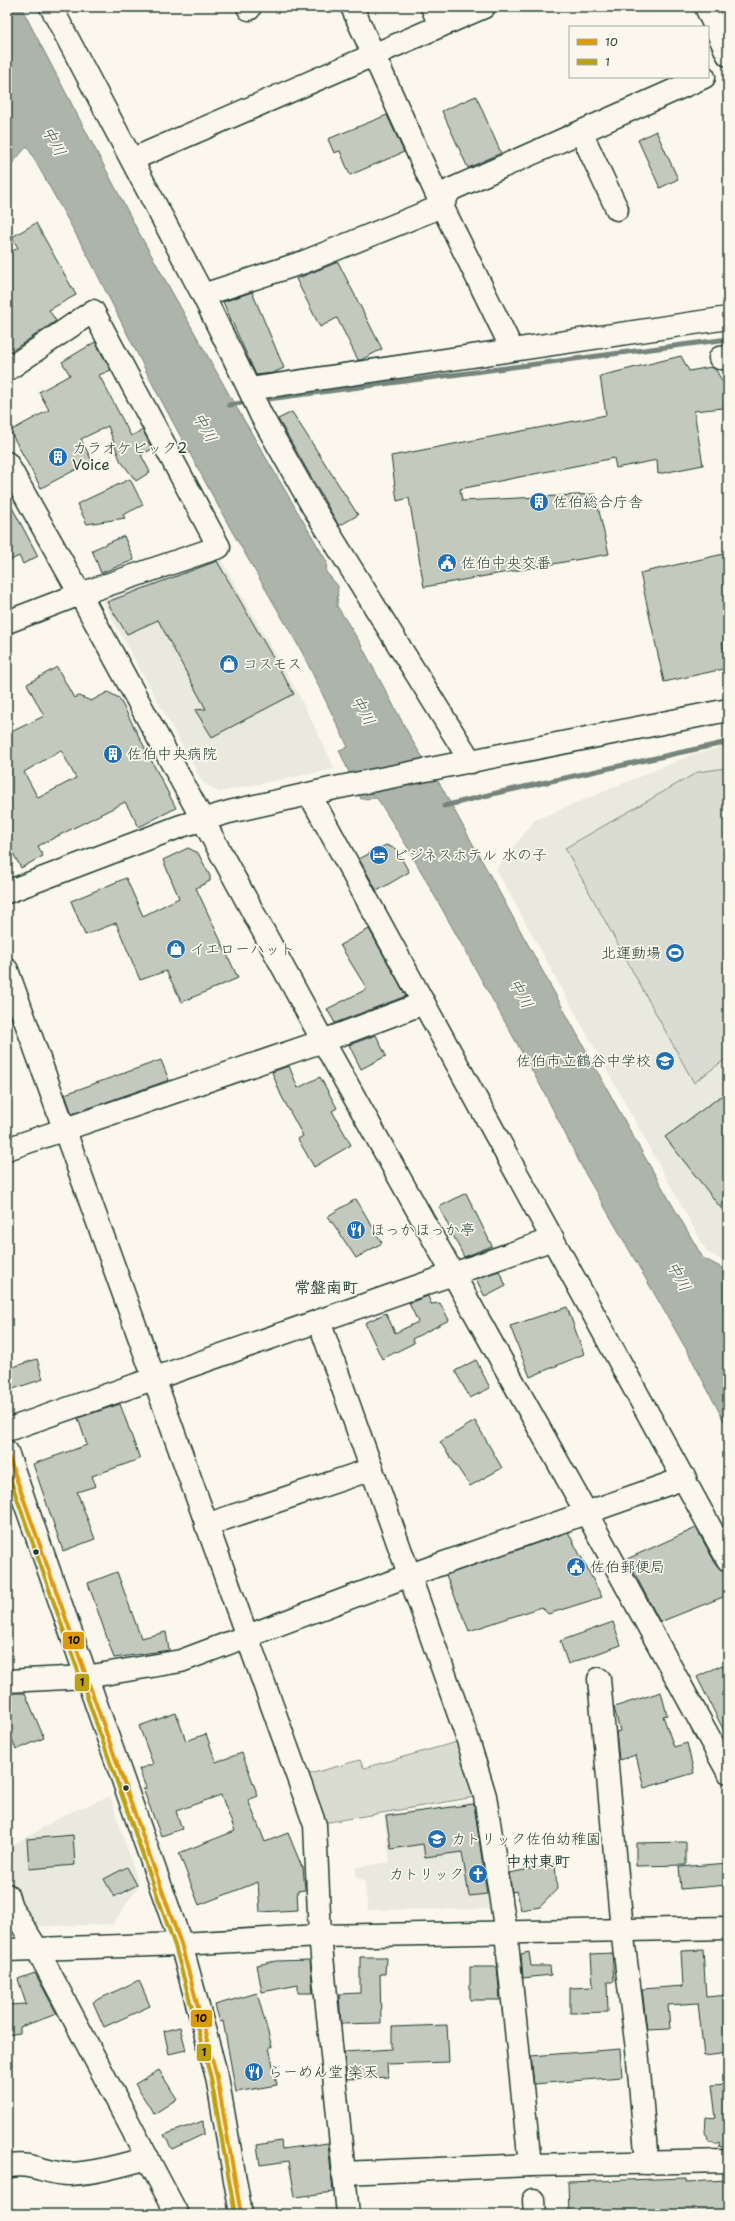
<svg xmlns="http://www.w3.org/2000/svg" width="735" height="2221" font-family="'Shantell Sans','Klee One',sans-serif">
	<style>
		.built { fill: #eae9de }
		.green { fill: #dbdcd1; stroke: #7d8c82 }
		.water { fill: #adb4aa; stroke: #74847b }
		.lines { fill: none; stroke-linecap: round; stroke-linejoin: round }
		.stream { stroke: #74847b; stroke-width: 5 }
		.building { fill: #c4c9be; stroke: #1f3d34; fill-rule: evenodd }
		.minor-casing { stroke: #1f3d34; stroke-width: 25 }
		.highway-casing { stroke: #1f3d34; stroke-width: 25 }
		.minor { stroke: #fbf7ec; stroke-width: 22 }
		.highway { stroke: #fbf7ec; stroke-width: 22 }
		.bus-1-casing { stroke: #fbf7ec; stroke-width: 7 }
		.bus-2-casing { stroke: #fbf7ec; stroke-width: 7 }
		.bus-1 { stroke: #dd9a08; stroke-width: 4 }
		.bus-2 { stroke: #bca110; stroke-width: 4 }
		.bus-dot { fill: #1f3d34; stroke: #fbf7ec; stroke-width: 1.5 }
		.labels { text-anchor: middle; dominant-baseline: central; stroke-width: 3.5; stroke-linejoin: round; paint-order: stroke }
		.poi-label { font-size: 15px; fill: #1f3d34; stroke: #fbf7ec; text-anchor: start }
		.water-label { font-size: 16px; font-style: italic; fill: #425b52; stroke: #fbf7ec }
		.neighbourhood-label { font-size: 16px; font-weight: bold; fill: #1f3d34; stroke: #fbf7ec }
		.line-badge { stroke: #fbf7ec; stroke-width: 1.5 }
		.pale-badge-label { font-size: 11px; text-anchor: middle; font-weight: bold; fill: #111 }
	</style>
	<rect width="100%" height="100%" fill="#fbf7ec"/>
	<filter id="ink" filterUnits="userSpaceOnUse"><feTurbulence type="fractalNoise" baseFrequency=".025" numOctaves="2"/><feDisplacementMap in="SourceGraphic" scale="8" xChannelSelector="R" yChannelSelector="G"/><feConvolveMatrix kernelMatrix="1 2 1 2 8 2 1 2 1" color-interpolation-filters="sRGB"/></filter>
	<g filter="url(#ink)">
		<!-- built -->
		<g class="built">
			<polygon points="219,556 299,695 335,769 219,792 203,783 100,597"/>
			<polygon points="723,747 728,748 728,1263 707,1252 496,869 535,820 691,755"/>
			<polygon points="110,1796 139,1885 113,1924 27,1927 16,1907 7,1882 7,1849 64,1815"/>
			<polygon points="483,1800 497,1909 368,1910 364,1880 356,1878 356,1867 390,1862 384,1815"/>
		</g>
		<!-- green -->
		<g class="green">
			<polygon points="726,768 728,769 728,1057 694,1083 565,848 698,772"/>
			<polygon points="464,1740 481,1796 323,1823 306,1775 360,1760 364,1768"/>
		</g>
		<!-- water -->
		<polygon class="water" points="7,7 21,7 138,231 231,398 327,562 326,572 338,586 337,606 359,641 413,742 441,786 639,1147 703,1258 728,1271 728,1429 689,1354 585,1173 544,1092 408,848 377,798 361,799 339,750 348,747 302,652 229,526 154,387 89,258 27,146 7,170 7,129 10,121 7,115"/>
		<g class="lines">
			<!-- stream -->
			<g class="stream">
				<polyline points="260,400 728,339"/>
				<polyline points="229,405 248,402"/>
				<polyline points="444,806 492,794 728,742"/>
			</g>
		</g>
		<!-- building -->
		<g class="building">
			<polygon points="476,96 501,153 468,168 442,111"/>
			<polygon points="387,115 404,152 350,175 340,151 334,153 328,139"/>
			<polygon points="656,131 678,179 660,188 638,140"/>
			<polygon points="36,223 76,295 49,310 56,321 7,354 7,254 18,248 12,237"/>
			<polygon points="338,262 382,349 361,360 358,360 337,318 320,327 296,279"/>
			<polygon points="252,292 284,368 273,373 256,375 223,302"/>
			<polygon points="95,342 111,370 99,375 131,436 143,430 152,449 141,455 150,472 136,481 120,460 108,426 81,439 92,461 41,488 10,431 49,410 39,392 70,375 62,362"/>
			<polygon points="681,356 689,371 711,367 716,370 727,390 723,408 694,411 703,465 658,474 657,460 616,468 614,458 460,489 462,501 595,494 609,554 424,587 409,498 397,501 391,456 606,415 600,376"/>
			<polygon points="292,412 358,515 339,526 278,419"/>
			<polygon points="130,479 143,505 123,515 125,518 87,524 77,504"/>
			<polygon points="7,498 38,556 23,564 19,556 7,562"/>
			<polygon points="124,536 134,560 101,573 92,550"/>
			<polygon points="728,553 728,642 722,643 728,668 664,682 640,573"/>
			<polygon points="217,561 294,694 212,737 195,710 206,709 158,620 127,634 107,602"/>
			<path d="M 57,667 L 74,698 L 79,696 L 91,701 L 108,692 L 119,698 L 176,808 L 139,827 L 125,802 L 38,846 L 43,856 L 21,868 L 12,851 L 7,854 L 7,734 L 44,716 L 27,684 ZM 61,750 L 76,778 L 38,798 L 24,772 Z"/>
			<polygon points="386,845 396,849 409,872 377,891 359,859"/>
			<polygon points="188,848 198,853 210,876 210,881 196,888 238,978 182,1002 166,971 140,980 116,923 85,935 71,901 126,878 143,916 179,898 163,860"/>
			<polygon points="369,929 406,996 335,1023 327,1009 367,989 340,945"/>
			<polygon points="376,1035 386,1056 361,1069 349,1045"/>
			<polygon points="161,1060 169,1080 72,1114 65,1094"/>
			<polygon points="289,1066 298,1088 320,1077 337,1108 332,1111 351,1145 314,1167 298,1139 303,1136 281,1095 272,1072"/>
			<polygon points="728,1091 728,1217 665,1137"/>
			<polygon points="466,1193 492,1246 464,1257 439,1207"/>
			<polygon points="356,1199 382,1243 356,1258 328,1216"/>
			<polygon points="499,1271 506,1286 485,1297 476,1279"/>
			<polygon points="428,1296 431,1304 440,1303 449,1320 412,1339 414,1343 382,1359 365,1323 386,1313 395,1333 418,1322 409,1303"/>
			<polygon points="567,1307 584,1354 530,1377 510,1326"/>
			<polygon points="37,1359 43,1379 7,1391 7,1369"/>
			<polygon points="476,1360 490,1388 470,1398 455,1371"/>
			<polygon points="120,1404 140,1459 92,1476 96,1486 77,1492 95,1539 63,1551 33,1464 87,1445 78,1418"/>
			<polygon points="475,1421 502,1468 470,1486 440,1442"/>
			<polygon points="696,1528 717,1566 728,1574 728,1595 660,1622 627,1559"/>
			<polygon points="568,1532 602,1597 548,1614 542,1607 469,1631 446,1575"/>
			<polygon points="117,1572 141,1638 166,1632 169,1650 114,1658 88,1583"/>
			<polygon points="613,1622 621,1645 568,1664 560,1641"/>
			<polygon points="722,1665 728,1676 728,1739 697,1677"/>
			<polygon points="661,1692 667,1715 663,1716 674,1747 687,1743 694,1773 644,1788 636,1755 619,1760 616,1732 620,1731 614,1707"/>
			<polygon points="7,1693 25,1693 44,1738 16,1750 7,1725"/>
			<polygon points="176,1713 186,1741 206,1734 216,1762 242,1753 258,1796 248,1800 265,1842 288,1833 302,1867 303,1867 305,1890 297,1891 298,1910 260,1912 258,1882 199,1905 179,1853 235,1831 221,1795 176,1811 182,1829 161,1836 143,1789 146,1788 139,1769 153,1764 139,1726"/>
			<polygon points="474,1804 487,1894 469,1896 462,1852 425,1857 423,1844 391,1849 386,1816"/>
			<polygon points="73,1835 75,1865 29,1869 27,1839"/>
			<polygon points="686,1842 686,1865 636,1866 636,1843"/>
			<polygon points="728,1863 728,1885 681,1889 679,1867"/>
			<polygon points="555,1864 557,1889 540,1907 521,1910 517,1891 512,1892 509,1873"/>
			<polygon points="127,1867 137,1885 114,1897 104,1879"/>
			<polygon points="703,1950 706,1997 728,1995 728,2053 704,2056 698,2003 668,2005 670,2029 647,2030 642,1989 683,1986 681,1951"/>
			<polygon points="529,1952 531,1966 550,1966 551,1975 523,1978 521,1954"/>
			<polygon points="612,1953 614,1982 607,1982 608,2012 570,2013 570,1988 593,1987 591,1954"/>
			<polygon points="360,1957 386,1957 385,1974 380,1974 381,2023 341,2024 339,1994 360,1993"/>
			<polygon points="310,1960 313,1993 298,1993 298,1985 262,1992 257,1965 276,1961"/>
			<polygon points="470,1967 497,1967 500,2000 470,2000"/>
			<polygon points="35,1973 57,2014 20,2027 20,2033 7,2035 7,2005 26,2004 18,1979"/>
			<polygon points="139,1980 150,2006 104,2027 93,2002"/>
			<polygon points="257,1993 272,2047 269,2047 277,2085 236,2092 223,2021 220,2022 215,2005"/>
			<polygon points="447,2025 449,2062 387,2064 388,2077 347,2079 344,2052 392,2049 392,2027"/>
			<polygon points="180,2027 186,2050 169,2054 164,2031"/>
			<polygon points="620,2049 622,2077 534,2084 531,2056"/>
			<polygon points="159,2070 177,2099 154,2114 135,2084"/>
			<polygon points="728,2084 728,2146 720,2147 719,2142 716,2144 709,2141 705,2132 706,2117 716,2118 712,2085"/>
			<polygon points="203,2121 204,2134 172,2149 164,2135"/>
			<polygon points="281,2141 282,2149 328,2143 333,2192 295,2197 289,2161 260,2165 257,2145"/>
			<polygon points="686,2178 686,2182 728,2180 728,2214 569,2214 568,2182"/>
		</g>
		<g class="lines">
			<!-- minor casing -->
			<g class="minor-casing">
				<g id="minor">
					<polyline points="51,7 203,295 304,262 442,206 450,190 704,77"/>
					<polyline points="248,7 249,9"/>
					<polyline points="352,7 442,206 512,349"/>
					<polyline points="432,7 440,26"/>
					<polyline points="706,7 728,55"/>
					<polyline points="581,132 617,209"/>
					<polyline points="133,159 484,7"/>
					<polyline points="203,295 249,389 728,318"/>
					<polyline points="720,358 728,357"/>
					<polyline points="7,370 93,311 219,547 80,594 7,622"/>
					<polyline points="249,389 261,415 313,507 471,762"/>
					<polyline points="7,463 80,594 323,1041 587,1514 728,1772"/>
					<polyline points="310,795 728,1560"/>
					<polyline points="7,892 181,826 229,812 335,788 728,710"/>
					<polyline points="7,970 315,1825 320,1936 348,2214"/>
					<polyline points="7,1149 323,1041 424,1003"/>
					<polyline points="319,1321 467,1737 485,1796 506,1933 530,2165"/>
					<polyline points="7,1430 553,1239"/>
					<polyline points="206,1525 372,1469"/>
					<polyline points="599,1679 622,1930 637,2049 647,2163"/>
					<polyline points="7,1681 86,1677 181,1661 410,1575 685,1478"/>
					<polyline points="7,1895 11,1907 37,1949 177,2214"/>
					<polyline points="7,1950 181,1944 320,1936 728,1928"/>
					<path d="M 7,2167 C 29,2160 48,2175 70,2174 C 96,2173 122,2165 148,2158"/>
					<polyline points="343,2173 530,2165 728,2161"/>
					<polyline points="534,2200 535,2214"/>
				</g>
			</g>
			<!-- highway casing -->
			<g class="highway-casing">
				<polyline id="highway" points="7,1452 181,1944 217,2077 241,2214"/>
			</g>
			<!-- minor -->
			<use href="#minor" class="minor"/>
			<!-- highway -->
			<use href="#highway" class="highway"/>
			<!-- bus-1 casing -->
			<g class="bus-1-casing">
				<polyline id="bus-1" points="7,1452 181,1944 217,2077 241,2214"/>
			</g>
			<!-- bus-2 casing -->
			<g class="bus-2-casing">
				<polyline id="bus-2" points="7,1470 175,1946 211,2078 235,2214"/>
			</g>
			<!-- bus-1 -->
			<use href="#bus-1" class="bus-1"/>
			<!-- bus-2 -->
			<use href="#bus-2" class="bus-2"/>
		</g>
	</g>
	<!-- icons -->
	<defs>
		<g id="building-disc" transform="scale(1)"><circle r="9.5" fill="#1f6fb2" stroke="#fbf7ec"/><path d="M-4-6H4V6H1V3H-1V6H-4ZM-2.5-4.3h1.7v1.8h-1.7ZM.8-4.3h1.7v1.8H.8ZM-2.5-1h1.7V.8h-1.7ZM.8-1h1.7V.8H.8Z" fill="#fff"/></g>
		<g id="civic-disc" transform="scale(1)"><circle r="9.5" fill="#1f6fb2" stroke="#fbf7ec"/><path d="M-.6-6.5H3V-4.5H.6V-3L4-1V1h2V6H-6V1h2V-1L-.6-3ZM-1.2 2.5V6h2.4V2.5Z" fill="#fff"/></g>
		<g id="shop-disc" transform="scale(1)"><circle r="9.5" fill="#1f6fb2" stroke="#fbf7ec"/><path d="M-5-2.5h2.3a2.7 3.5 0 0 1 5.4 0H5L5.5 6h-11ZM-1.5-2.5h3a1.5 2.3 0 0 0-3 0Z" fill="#fff"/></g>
		<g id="hotel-disc" transform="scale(1)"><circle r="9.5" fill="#1f6fb2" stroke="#fbf7ec"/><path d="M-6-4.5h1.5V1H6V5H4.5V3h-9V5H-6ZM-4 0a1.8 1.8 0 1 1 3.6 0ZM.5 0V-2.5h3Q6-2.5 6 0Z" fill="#fff"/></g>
		<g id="stadium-disc" transform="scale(1)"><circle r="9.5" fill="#1f6fb2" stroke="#fbf7ec"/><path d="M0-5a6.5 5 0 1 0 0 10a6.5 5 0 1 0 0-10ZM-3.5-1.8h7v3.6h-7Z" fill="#fff"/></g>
		<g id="school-disc" transform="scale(1)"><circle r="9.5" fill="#1f6fb2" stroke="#fbf7ec"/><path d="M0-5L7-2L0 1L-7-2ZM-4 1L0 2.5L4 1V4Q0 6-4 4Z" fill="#fff"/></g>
		<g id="restaurant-disc" transform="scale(1)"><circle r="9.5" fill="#1f6fb2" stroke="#fbf7ec"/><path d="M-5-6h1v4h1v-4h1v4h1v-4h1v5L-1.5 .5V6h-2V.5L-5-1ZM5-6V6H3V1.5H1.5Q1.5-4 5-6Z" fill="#fff"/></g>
		<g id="church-disc" transform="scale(1)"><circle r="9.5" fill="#1f6fb2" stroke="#fbf7ec"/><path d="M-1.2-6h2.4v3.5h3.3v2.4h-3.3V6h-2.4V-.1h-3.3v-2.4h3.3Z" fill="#fff"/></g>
	</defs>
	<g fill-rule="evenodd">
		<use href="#building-disc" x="58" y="457"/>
		<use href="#building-disc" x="539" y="502"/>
		<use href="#civic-disc" x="447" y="563"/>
		<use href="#shop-disc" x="229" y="664"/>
		<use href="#building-disc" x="113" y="754"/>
		<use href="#hotel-disc" x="379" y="855"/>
		<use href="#shop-disc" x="176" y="949"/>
		<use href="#stadium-disc" x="675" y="953"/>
		<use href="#school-disc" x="665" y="1061"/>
		<use href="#restaurant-disc" x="356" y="1230"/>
		<use href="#civic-disc" x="576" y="1567"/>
		<use href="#school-disc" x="437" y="1839"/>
		<use href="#church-disc" x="478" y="1874"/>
		<use href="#restaurant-disc" x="254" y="2072"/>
	</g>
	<!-- markers -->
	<g class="bus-dot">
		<circle cx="36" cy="1552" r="3.5"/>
		<circle cx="126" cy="1788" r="3.5"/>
	</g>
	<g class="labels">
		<!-- poi labels -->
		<g class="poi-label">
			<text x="72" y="448">カラオケビック2<tspan x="72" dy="17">Voice</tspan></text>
			<text x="553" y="502">佐伯総合庁舎</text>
			<text x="461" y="563">佐伯中央交番</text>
			<text x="243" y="664">コスモス</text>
			<text x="127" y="754">佐伯中央病院</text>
			<text x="393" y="855">ビジネスホテル 水の子</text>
			<text x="190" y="949">イエローハット</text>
			<text x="661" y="953" text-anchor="end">北運動場</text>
			<text x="651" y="1061" text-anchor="end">佐伯市立鶴谷中学校</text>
			<text x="370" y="1230">ほっかほっか亭</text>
			<text x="590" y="1567">佐伯郵便局</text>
			<text x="451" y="1839">カトリック佐伯幼稚園</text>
			<text x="464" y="1874" text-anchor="end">カトリック</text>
			<text x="268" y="2072">らーめん堂 楽天</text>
		</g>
		<!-- water labels -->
		<g class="water-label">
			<text transform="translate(54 141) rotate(62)">中川</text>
			<text transform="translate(205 427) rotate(61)">中川</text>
			<text transform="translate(363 710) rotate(61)">中川</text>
			<text transform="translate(521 993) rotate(61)">中川</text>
			<text transform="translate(679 1276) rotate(61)">中川</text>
		</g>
		<!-- neighbourhood labels -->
		<g class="neighbourhood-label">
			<text x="326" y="1287">常盤南町</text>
			<text x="538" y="1861">中村東町</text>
		</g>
	</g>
	<g class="line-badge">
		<rect x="62" y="1631" width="23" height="19" rx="4" fill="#dd9a08"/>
		<rect x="74" y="1673" width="16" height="19" rx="4" fill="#bca110"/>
		<rect x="190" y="2009" width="23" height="19" rx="4" fill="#dd9a08"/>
		<rect x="196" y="2043" width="16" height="19" rx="4" fill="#bca110"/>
	</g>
	<g class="pale-badge-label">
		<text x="74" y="1644">10</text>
		<text x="82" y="1686">1</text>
		<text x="201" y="2022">10</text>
		<text x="204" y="2056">1</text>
	</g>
	<!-- margin -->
	<rect width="735" height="2221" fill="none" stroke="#fbf7ec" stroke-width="24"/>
	<rect x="12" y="12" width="711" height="2197" fill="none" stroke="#1f3d34" stroke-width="1.5" filter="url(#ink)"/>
	<!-- legend -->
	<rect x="569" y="26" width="140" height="52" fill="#fbf7ec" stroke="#a3ada2"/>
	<rect x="577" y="39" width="20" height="6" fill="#dd9a08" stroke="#a3ada2"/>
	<text x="605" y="46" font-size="12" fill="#1f3d34">10</text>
	<rect x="577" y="59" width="20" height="6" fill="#bca110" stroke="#a3ada2"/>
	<text x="605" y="66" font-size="12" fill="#1f3d34">1</text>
</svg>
